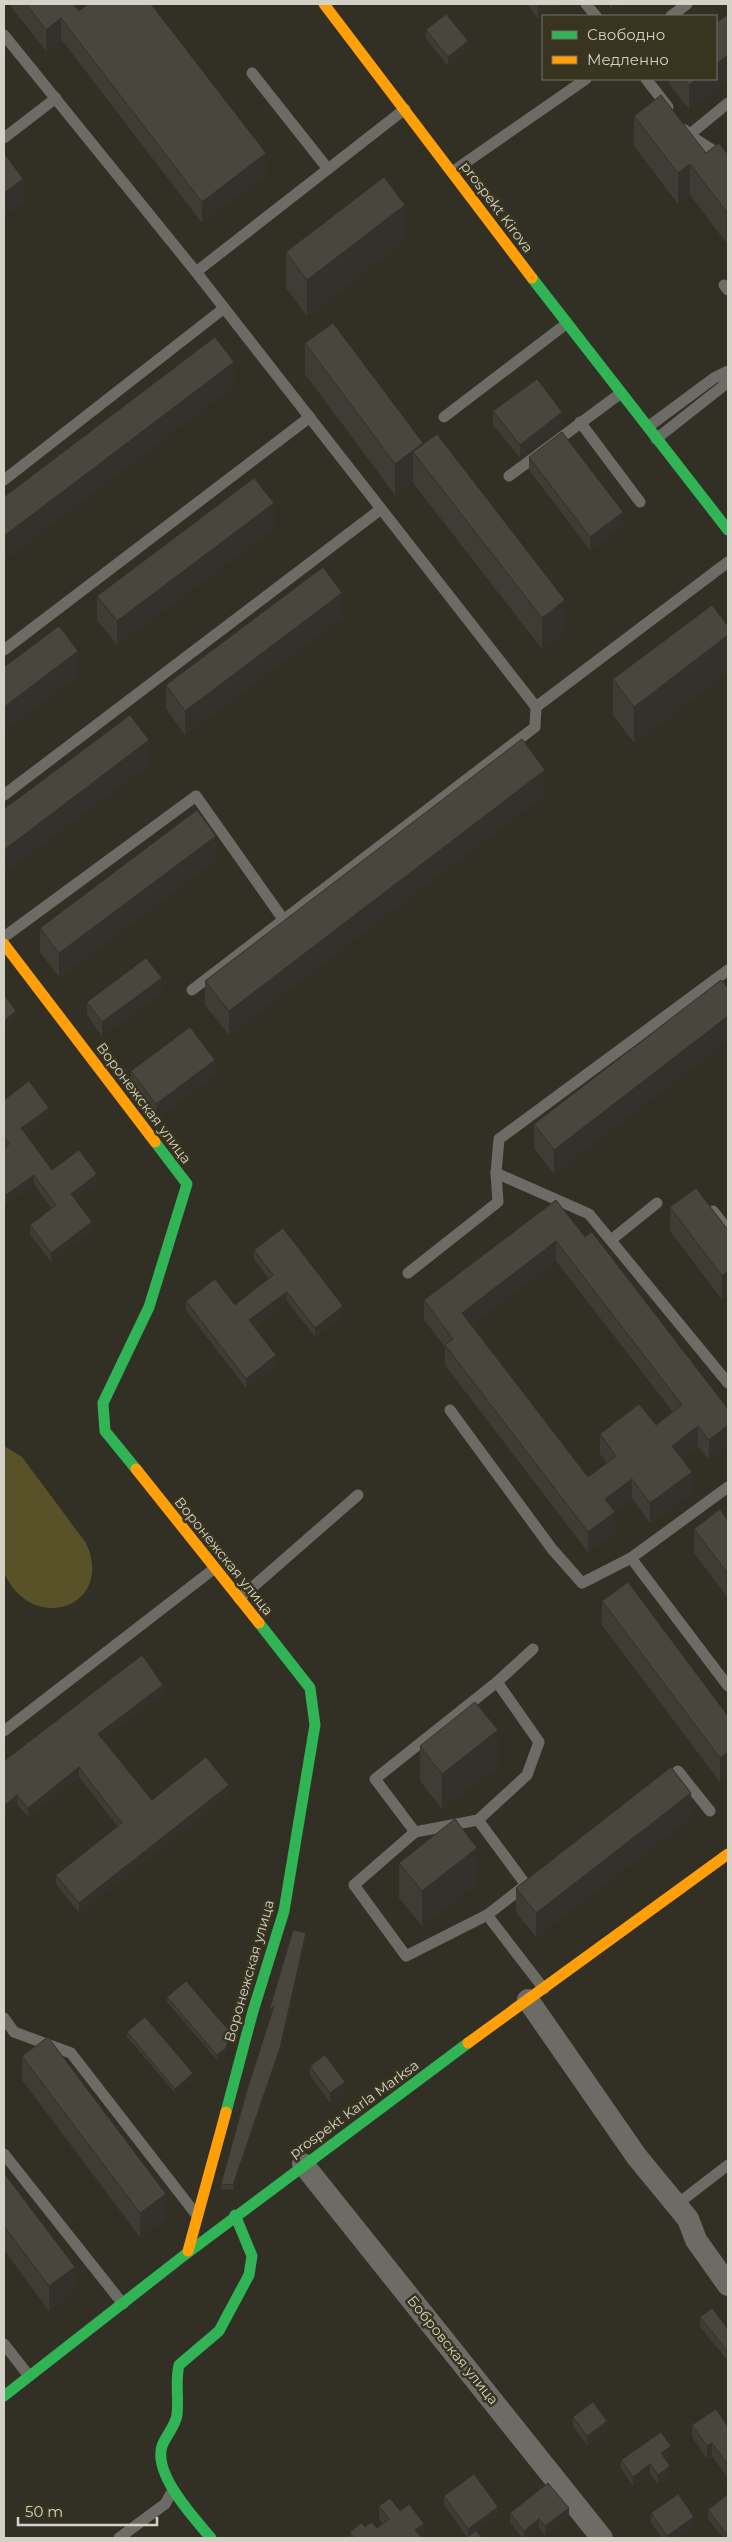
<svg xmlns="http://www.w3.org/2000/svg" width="732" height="2542" font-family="Montserrat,sans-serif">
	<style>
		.green { fill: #595128 }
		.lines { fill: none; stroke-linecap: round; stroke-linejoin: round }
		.lane { stroke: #6c6b66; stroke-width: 11 }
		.street { stroke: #6c6b66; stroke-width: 22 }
		.fast { stroke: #30b455; stroke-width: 11 }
		.slow { stroke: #ff9f0a; stroke-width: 11 }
		.wall { fill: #3e3c34; fill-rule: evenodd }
		.shaded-wall { fill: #32312b }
		.building { fill: #48463d; stroke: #32312b; fill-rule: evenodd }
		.labels { text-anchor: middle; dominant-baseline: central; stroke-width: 5; stroke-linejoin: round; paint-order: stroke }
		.street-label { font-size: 14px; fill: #d4d2c6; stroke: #38341f }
	</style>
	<rect width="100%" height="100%" fill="#323025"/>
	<!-- green -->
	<path class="green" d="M 4,1446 L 22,1457 L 86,1543 C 115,1605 35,1636 5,1575 C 1,1568 4,1553 4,1545 C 4,1512 4,1479 4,1446 Z"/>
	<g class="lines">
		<!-- lane -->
		<g class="lane">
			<polyline points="586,4 596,16"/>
			<polyline points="671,16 687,4"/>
			<polyline points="4,35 196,272 536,707 535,727 192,990"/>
			<polyline points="252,73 328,169"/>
			<polyline points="646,79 668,107"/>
			<polyline points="685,130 689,135 728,160"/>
			<polyline points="689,135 728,103"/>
			<polyline points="4,138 56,98"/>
			<polyline points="452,172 586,79"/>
			<polyline points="196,272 405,109"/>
			<polyline points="724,285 728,290"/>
			<polyline points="444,417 566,324"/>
			<polyline points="580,422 640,502"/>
			<polyline points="648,427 714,378 728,371"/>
			<polyline points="656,439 722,387 728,379"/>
			<polyline points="509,476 621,393"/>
			<polyline points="4,480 223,309"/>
			<polyline points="4,650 310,417"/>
			<polyline points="536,707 728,562"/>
			<polyline points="4,795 381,509"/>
			<polyline points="4,937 196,796 283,919"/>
			<polyline points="496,1173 499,1139 728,970"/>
			<polyline points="713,1211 728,1230"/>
			<polyline points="611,1240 657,1203"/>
			<polyline points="408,1273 498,1202 496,1173 589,1214 728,1383"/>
			<polyline points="450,1410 552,1549 582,1583 631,1558 728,1487"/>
			<polyline points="631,1558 728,1686"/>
			<polyline points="239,1599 358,1495"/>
			<polyline points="4,1731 215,1568"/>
			<polyline points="664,1782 678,1771 710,1811"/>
			<polyline points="478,1820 526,1885"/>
			<polyline points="415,1832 375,1779 497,1682 533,1649"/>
			<polyline points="527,1884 487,1915 544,1989"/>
			<polyline points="487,1915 406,1956 354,1885 415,1832 478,1820 527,1775 539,1742 497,1682"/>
			<polyline points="4,2018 14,2032 71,2053 195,2213"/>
			<polyline points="4,2154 123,2304"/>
			<polyline points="676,2205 728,2165"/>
			<polyline points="4,2344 29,2376"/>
			<polyline points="119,2538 165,2504 172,2492"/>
		</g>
		<!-- street -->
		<g class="street">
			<polyline points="528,2000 637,2157 688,2219 696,2240 728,2285"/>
			<polyline points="303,2164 602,2538"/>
		</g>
		<!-- fast -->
		<g class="fast">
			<polyline points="532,278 728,530"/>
			<polyline points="136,1469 105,1431 103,1403 149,1307 187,1184 155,1142"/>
			<polyline points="226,2112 253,2011 284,1911 315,1725 310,1688 259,1623"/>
			<polyline points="4,2396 182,2257 468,2043"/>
			<path d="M 211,2538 C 194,2518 153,2474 162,2446 C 166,2435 175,2427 177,2415 C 179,2398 175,2381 179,2365 L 219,2331 L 249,2275 L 252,2256 L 235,2215"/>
		</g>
		<!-- slow -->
		<g class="slow">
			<polyline points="324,4 532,278"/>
			<polyline points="4,944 155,1142"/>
			<polyline points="136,1469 259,1623"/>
			<polyline points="468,2043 728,1854"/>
			<polyline points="188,2251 226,2112"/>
		</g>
	</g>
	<!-- wall -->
	<g class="wall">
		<polygon points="9,4 73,4 79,11 266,174 202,223 61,39 46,51"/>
		<polygon points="527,4 558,4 538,19"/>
		<polygon points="608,4 619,4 612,9"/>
		<polygon points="728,14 728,79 689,109 669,84 669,79 716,79"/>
		<polygon points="426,30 468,50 448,66 426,39"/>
		<polygon points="634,116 706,153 728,155 728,245 690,195 678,204 634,146"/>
		<polygon points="405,240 307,316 286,288 286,252"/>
		<polygon points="305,343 423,445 565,631 542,649 413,483 413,481 395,495 305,374"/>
		<polygon points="493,411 562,425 520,458 493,425"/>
		<polygon points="529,457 623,525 590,550 529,470"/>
		<polygon points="274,528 117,645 97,620 97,596"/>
		<polygon points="342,617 185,735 166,709 166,685"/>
		<polygon points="728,626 728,671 634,743 613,715 613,679"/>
		<polygon points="545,794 229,1035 205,1005 205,981"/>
		<polygon points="216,860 59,977 40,952 40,928"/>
		<polygon points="721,980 554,1174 534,1148 534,1124"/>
		<polygon points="162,992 102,1036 87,1015 87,1002"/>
		<polygon points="131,1071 215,1074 156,1118 131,1085"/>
		<polygon points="4,1100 49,1117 25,1134 52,1170 97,1183 75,1200 92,1231 51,1262 30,1234 30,1225 52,1209 34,1184 6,1204 4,1200 4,1149 5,1148 4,1146"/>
		<path d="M 556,1200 L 585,1237 L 728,1409 L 728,1445 L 709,1460 L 698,1446 L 681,1459 L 692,1492 L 650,1523 L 632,1498 L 614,1512 L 615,1532 L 588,1552 L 445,1365 L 445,1347 L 424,1320 L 424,1300 ZM 556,1261 L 673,1412 L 656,1425 L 600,1434 L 600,1454 L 607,1463 L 588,1477 L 472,1325 Z"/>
		<polygon points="670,1207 728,1230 728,1295 722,1300 670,1231"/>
		<polygon points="254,1250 343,1315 315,1337 287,1301 254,1326 276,1365 246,1388 186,1310 186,1301 235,1305 269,1279 254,1259"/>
		<polygon points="728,1521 728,1598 694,1553 694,1529"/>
		<polygon points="602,1601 728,1716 720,1782 602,1625"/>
		<polygon points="163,1694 103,1739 152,1800 229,1794 79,1913 56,1884 56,1875 118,1827 79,1777 28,1817 17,1804 4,1815 4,1761"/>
		<polygon points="420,1746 498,1766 442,1809 420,1781"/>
		<polygon points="691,1817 536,1937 516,1912 516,1888"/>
		<polygon points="399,1863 477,1883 422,1926 399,1898"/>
		<polygon points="306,1937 280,2053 233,2190 221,2189 221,2184 272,2013 269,2015"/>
		<polygon points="167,1997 230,2037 226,2052 217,2060 167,2002"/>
		<polygon points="127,2032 193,2078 175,2093 127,2037"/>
		<polygon points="22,2056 166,2218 140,2237 22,2080"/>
		<polygon points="310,2066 345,2091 330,2103 310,2075"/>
		<polygon points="4,2173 75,2291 49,2311 4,2250"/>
		<polygon points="700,2317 728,2329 728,2361 700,2327"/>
		<polygon points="573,2417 607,2430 587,2445 573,2426"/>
		<polygon points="692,2425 728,2427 728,2478 712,2456 707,2459 692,2437"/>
		<polygon points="671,2455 665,2459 670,2476 658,2484 650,2474 633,2486 621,2469 621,2460"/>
		<polygon points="728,2494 728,2538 723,2538 708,2519 708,2510"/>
		<polygon points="444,2496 498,2516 467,2537 444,2505"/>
		<polygon points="379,2506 400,2511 424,2537 423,2538 350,2538 350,2532 365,2527 377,2528 383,2524 379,2520"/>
		<polygon points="510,2513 569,2517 545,2536 539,2528 527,2538 522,2538 510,2522"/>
		<polygon points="651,2513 694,2526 676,2538 662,2538 651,2523"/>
	</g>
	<!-- shaded-wall -->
	<g class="shaded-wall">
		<polygon points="538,4 558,4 538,19"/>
		<polygon points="612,4 619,4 612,9"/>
		<polygon points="61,18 61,39 46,51 46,30"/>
		<polygon points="468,41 468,50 448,66 448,57"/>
		<polygon points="728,55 728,79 689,109 689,85 697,79 716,79 716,64"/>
		<polygon points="266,153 266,174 202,223 202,202"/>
		<polygon points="690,164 690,195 678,204 678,173"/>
		<polygon points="23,179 23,203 4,217 4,193"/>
		<polygon points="405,205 405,240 307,316 307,280"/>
		<polygon points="234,362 234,386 4,561 4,536"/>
		<polygon points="562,412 562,425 520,458 520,445"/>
		<polygon points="423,443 423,465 413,452 413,481 395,495 395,464"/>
		<polygon points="274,503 274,528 117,645 117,621"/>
		<polygon points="623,512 623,525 590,550 590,537"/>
		<polygon points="342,593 342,617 185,735 185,711"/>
		<polygon points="565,600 565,631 542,649 542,618"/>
		<polygon points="728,635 728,671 634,743 634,707"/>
		<polygon points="78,651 78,676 4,731 4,707"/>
		<polygon points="149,740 149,765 4,874 4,850"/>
		<polygon points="545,770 545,794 229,1035 229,1011"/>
		<polygon points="216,836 216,860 59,977 59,953"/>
		<polygon points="162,978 162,992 102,1036 102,1022"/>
		<polygon points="16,1011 16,1019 4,1029 4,1021"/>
		<polygon points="728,1016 728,1041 554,1174 554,1150"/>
		<polygon points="215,1060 215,1074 156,1118 156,1104"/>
		<polygon points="49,1108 49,1117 21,1138 21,1128"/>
		<polygon points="97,1174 97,1183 71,1203 71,1194"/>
		<polygon points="34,1175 34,1184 6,1204 6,1195"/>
		<polygon points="92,1222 92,1231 51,1262 51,1253"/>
		<polygon points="556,1241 556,1261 462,1333 462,1313"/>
		<polygon points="728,1271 728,1295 722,1300 722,1276"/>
		<polygon points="287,1292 287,1301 249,1329 249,1320"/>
		<polygon points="343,1306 343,1315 315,1337 315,1328"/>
		<polygon points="276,1355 276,1365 246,1388 246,1379"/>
		<polygon points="728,1425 728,1445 709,1460 709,1440"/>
		<polygon points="698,1426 698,1446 672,1466 672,1446"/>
		<polygon points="692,1472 692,1492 650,1523 650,1503"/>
		<polygon points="632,1479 632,1498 605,1519 605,1499"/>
		<polygon points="615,1512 615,1532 588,1552 588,1532"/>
		<polygon points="163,1685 163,1694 98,1743 98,1734"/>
		<polygon points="498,1730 498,1766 442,1809 442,1774"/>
		<polygon points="728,1752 728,1776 720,1782 720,1758"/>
		<polygon points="79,1767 79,1777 28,1817 28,1808"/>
		<polygon points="229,1785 229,1794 79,1913 79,1903"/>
		<polygon points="691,1793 691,1817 536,1937 536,1913"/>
		<polygon points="17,1795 17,1804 4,1815 4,1806"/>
		<polygon points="477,1848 477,1883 422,1926 422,1891"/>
		<polygon points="306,1933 306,1937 280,2053 233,2190 233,2185"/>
		<polygon points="274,2006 274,2011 269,2015 269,2011"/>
		<polygon points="230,2032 230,2037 226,2052 217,2060 217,2055"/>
		<polygon points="193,2073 193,2078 175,2093 175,2089"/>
		<polygon points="345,2082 345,2091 330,2103 330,2093"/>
		<polygon points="166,2194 166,2218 140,2237 140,2213"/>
		<polygon points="75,2267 75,2291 49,2311 49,2286"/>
		<polygon points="607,2421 607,2430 587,2445 587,2436"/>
		<polygon points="712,2443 712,2456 707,2459 707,2446"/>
		<polygon points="671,2446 671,2455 661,2462 661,2453"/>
		<polygon points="650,2464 650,2474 633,2486 633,2477"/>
		<polygon points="670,2466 670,2476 658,2484 658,2475"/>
		<polygon points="498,2507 498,2516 468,2538 468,2529"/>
		<polygon points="569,2508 569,2517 545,2536 545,2526"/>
		<polygon points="694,2517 694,2526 676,2538 667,2538 667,2536"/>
		<polygon points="539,2519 539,2528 527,2538 524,2538 524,2531"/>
		<polygon points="424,2524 424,2537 423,2538 415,2538 415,2530"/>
	</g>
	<!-- building -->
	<g class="building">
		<polygon points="26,4 73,4 79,11 88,4 151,4 266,153 202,202 61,18 46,30"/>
		<polygon points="446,14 468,41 448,57 426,30"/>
		<polygon points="728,14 728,55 716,64 716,23"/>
		<polygon points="684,79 697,79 689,85"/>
		<polygon points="661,95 706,153 719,143 728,155 728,214 690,164 678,173 634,116"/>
		<polygon points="4,153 23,179 4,193"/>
		<polygon points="384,177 405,205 307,280 286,252"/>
		<polygon points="333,323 423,443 395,464 305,343"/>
		<polygon points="215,337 234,362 4,536 4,497"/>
		<polygon points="537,379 562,412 520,445 493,411"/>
		<polygon points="562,432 623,512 590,537 529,457"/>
		<polygon points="437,434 565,600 542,618 413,452"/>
		<polygon points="254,478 274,503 117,621 97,596"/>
		<polygon points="323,567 342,593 185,711 166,685"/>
		<polygon points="712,605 728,626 728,635 634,707 613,679"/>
		<polygon points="59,626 78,651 4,707 4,667"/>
		<polygon points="130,715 149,740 4,850 4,809"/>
		<polygon points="522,739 545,770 229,1011 205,981"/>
		<polygon points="197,810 216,836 59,953 40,928"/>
		<polygon points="146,958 162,978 102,1022 87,1002"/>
		<polygon points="721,980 728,988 728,1016 554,1150 534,1124"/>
		<polygon points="4,995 16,1011 4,1021"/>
		<polygon points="190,1027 215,1060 156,1104 131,1071"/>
		<polygon points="29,1081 49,1108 21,1128 52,1170 79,1150 97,1174 71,1194 92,1222 51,1253 30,1225 56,1205 34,1175 6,1195 4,1191 4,1149 9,1144 4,1137 4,1100"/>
		<polygon points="696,1188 728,1230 728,1271 722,1276 670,1207"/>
		<path d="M 556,1200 L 585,1237 L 592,1232 L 728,1409 L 728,1425 L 709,1440 L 698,1426 L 672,1446 L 692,1472 L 650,1503 L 632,1479 L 605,1499 L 615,1512 L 588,1532 L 445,1345 L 453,1339 L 424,1300 ZM 556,1241 L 682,1405 L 656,1425 L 639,1404 L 600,1434 L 616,1456 L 588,1477 L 462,1313 Z"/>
		<polygon points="283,1228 343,1306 315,1328 287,1292 249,1320 276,1355 246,1379 186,1301 215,1279 235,1305 273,1275 254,1250"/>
		<polygon points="720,1509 728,1521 728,1574 694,1529"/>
		<polygon points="628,1582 728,1716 728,1752 720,1758 602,1601"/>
		<polygon points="142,1655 163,1685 98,1734 152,1800 206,1757 229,1785 79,1903 56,1875 122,1823 79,1767 28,1808 17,1795 4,1806 4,1761"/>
		<polygon points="475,1702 498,1730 442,1774 420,1746"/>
		<polygon points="671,1767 691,1793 536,1913 516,1888"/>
		<polygon points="455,1819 477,1848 422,1891 399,1863"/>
		<polygon points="293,1930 306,1933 280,2048 233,2185 221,2184 247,2090 274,2006 269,2011"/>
		<polygon points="186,1981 230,2032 226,2048 217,2055 167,1997"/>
		<polygon points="145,2017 193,2073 175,2089 127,2032"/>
		<polygon points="48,2037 166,2194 140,2213 22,2056"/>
		<polygon points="325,2055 345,2082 330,2093 310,2066"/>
		<polygon points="4,2173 75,2267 49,2286 4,2226"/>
		<polygon points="712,2308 728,2329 728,2352 700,2317"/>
		<polygon points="593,2402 607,2421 587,2436 573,2417"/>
		<polygon points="716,2409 728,2427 728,2465 712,2443 707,2446 692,2425"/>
		<polygon points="661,2432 671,2446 661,2453 670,2466 658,2475 650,2464 633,2477 621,2460"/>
		<polygon points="474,2474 498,2507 468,2529 444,2496"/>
		<polygon points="548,2483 569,2508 545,2526 539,2519 524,2531 510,2513"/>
		<polygon points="678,2494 694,2517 667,2536 651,2513"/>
		<polygon points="728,2494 728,2536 708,2510"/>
		<polygon points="390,2498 400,2511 409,2504 424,2524 415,2530 422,2538 351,2538 353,2537 350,2532 361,2523 365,2527 372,2522 377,2528 389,2519 379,2506"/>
		<polygon points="476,2531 482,2538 466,2538"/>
	</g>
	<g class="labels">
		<!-- street labels -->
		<g class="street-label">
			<text transform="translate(497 207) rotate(53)">prospekt Kirova</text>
			<text transform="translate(144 1103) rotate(53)">Воронежская улица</text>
			<text transform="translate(224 1556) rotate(51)">Воронежская улица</text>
			<text transform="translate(249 1971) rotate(-74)">Воронежская улица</text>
			<text transform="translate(354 2109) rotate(-36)">prospekt Karla Marksa</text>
			<text transform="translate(453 2350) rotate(51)">Бобровская улица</text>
		</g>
	</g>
	<!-- border -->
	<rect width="732" height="2542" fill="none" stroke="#d4d2c6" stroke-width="10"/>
	<!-- legend -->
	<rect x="542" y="15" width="175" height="65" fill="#38341f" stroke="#767362"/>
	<rect x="552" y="31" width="25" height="8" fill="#30b455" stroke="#767362"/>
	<text x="587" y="40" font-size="15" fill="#d4d2c6">Свободно</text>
	<rect x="552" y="56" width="25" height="8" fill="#ff9f0a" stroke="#767362"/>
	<text x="587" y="65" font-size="15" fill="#d4d2c6">Медленно</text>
	<!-- scale -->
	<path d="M18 2517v8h139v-8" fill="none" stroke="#d4d2c6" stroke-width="2.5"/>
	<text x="25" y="2517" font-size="15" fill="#d4d2c6" stroke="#38341f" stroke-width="4" paint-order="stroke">50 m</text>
</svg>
